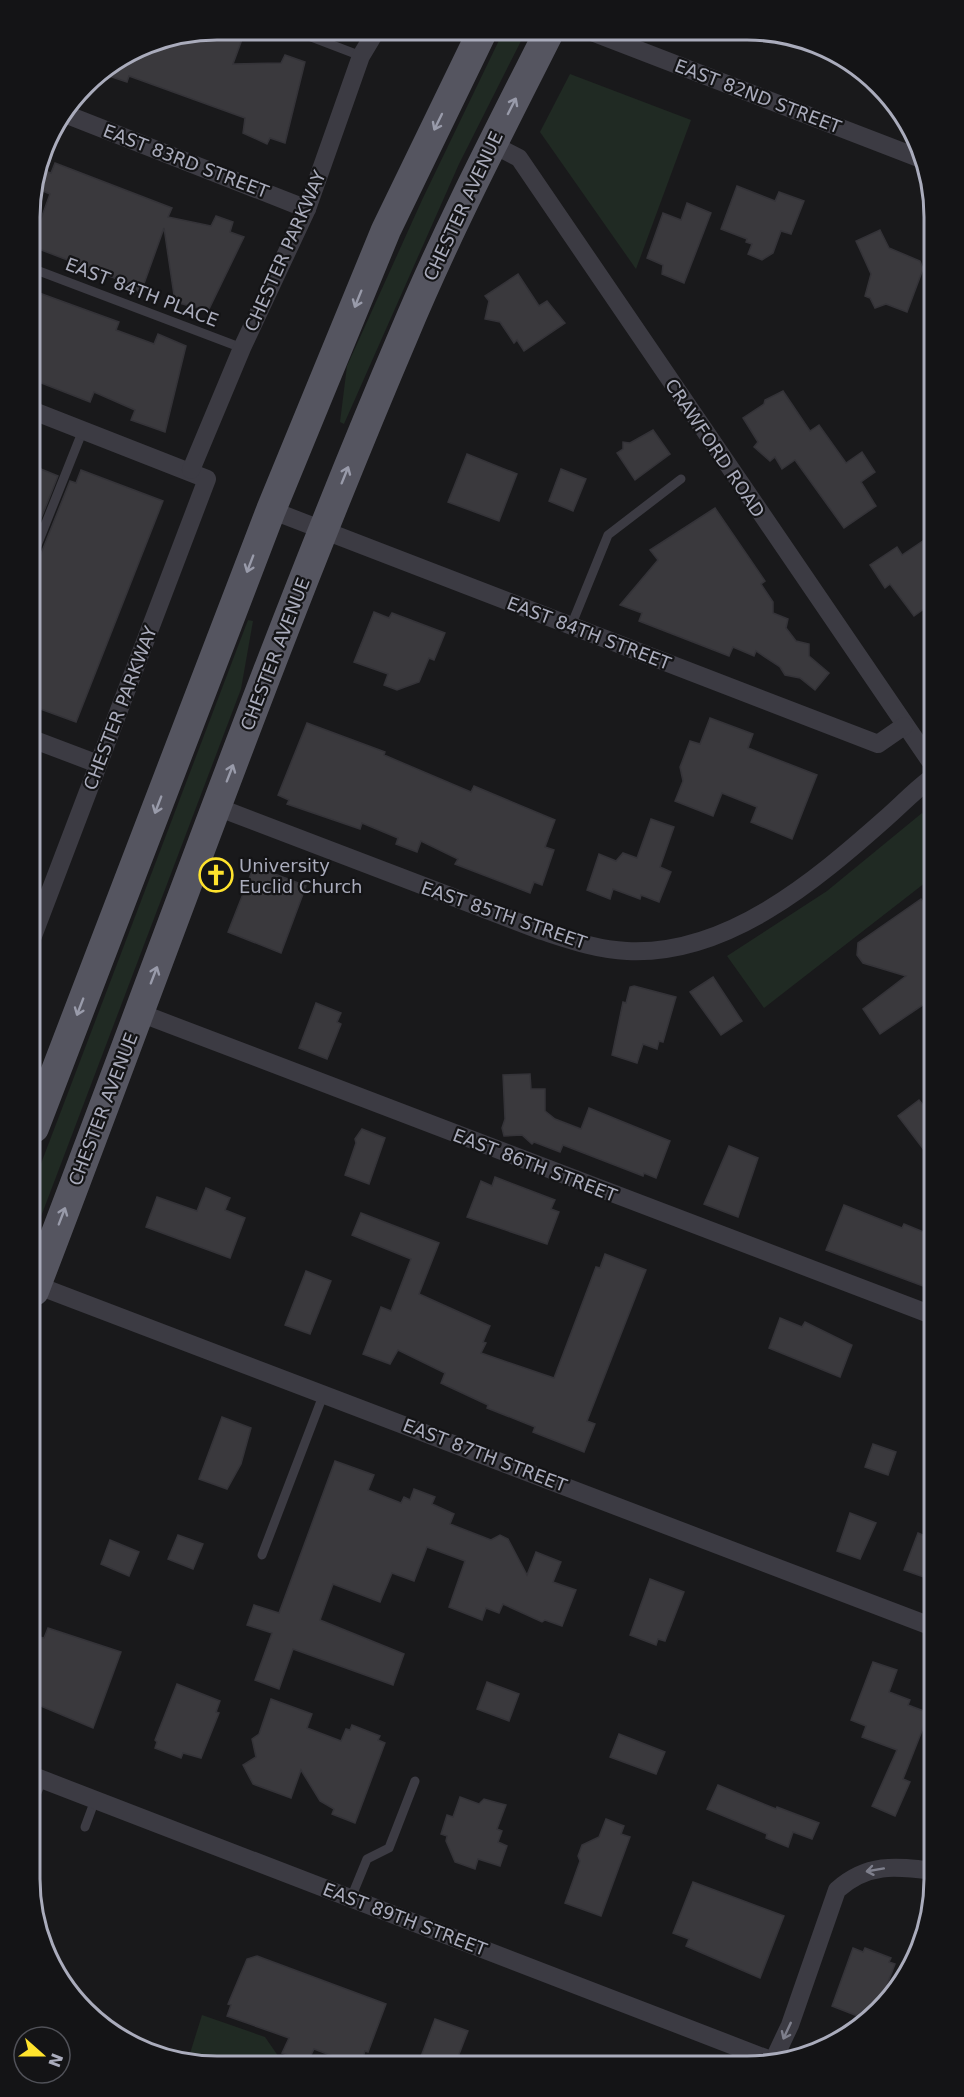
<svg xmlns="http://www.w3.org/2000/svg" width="964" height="2097" font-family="'DejaVu Sans',sans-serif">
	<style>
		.green { fill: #202a23 }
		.building { fill: #3a393d; stroke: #343338; stroke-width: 1.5 }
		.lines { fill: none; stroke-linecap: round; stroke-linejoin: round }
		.service { stroke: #3c3b43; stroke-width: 9 }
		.minor { stroke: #3c3b43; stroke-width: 18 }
		.primary { stroke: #555560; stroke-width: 30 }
		.oneway { stroke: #999baa }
		.oneway2 { stroke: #7e7f8c }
		.labels { text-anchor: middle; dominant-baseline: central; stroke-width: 4.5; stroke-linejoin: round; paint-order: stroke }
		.street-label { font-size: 18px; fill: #aaacbc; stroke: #141416 }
		.poi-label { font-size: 18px; fill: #aaacbc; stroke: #141416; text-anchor: start }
		.rim { fill: none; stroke: #aaacbc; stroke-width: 3 }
	</style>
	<rect width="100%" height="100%" fill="#19191b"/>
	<!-- green -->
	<g class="green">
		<polygon points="503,32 522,32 522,39 459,164 344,424 340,422 347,366 422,200"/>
		<polygon points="570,74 691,120 636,269 540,132"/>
		<polygon points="248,620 253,621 241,689 34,1235 34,1182"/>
		<polygon points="922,813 930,823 930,879 764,1008 727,956 827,891"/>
		<polygon points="202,2015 265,2037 283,2063 187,2063"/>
	</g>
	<!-- building -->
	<g class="building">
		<polygon points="217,30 234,30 244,34 233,64 281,63 285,55 305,62 285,143 270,138 267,144 243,133 245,118 129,76 127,82 100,73 146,44"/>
		<polygon points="55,163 172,208 168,217 211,226 216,216 233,222 230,232 244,237 208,311 175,302 164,228 141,292 116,283 117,279 31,246 50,194 36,188 44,171 51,173"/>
		<polygon points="737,186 775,201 779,192 804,201 791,234 781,231 773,253 762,260 748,254 752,244 746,242 747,239 721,229"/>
		<polygon points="687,203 711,213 684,283 662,274 663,265 647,258 663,213 681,220"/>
		<polygon points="880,230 889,248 920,261 923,269 907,312 886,304 875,308 870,298 865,296 871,274 856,241"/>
		<polygon points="518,274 539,306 547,301 565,323 524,351 517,340 514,343 500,322 485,319 489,301 485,296"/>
		<polygon points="31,290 119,322 116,330 154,344 158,334 186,346 165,432 131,420 135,410 94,392 90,402 31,379"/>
		<polygon points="783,391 810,431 819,425 846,463 862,452 875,472 861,482 876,506 844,528 795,460 782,469 775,457 770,461 754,447 758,442 743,418 764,404 765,400"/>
		<polygon points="653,430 670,454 635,480 617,453 623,449 623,442 630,443"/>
		<polygon points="467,454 517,474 499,521 448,502"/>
		<polygon points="31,465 58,476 32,541"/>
		<polygon points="561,469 586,479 573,511 549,501"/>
		<polygon points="81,470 163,501 76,722 32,706 32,598 40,575 32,574 32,565 38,561 70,481 76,483"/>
		<polygon points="715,508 765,581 761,584 773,602 773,613 788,619 786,628 796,641 809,644 809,656 829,673 815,690 800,678 785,675 780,667 756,651 754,656 733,647 729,656 639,621 642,613 620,605 658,560 650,550"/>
		<polygon points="929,537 929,605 914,616 890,584 885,588 870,565 897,547 902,555"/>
		<polygon points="374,612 389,618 392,613 445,633 434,660 429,658 419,682 397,690 384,685 388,674 354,662"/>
		<polygon points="710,718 753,734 748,748 817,775 792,839 751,822 757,807 722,793 713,816 675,801 683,781 680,767 690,741 700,744"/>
		<polygon points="307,723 385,752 384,755 471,792 474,786 555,820 545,847 554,850 542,885 534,882 530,893 455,864 458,859 421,841 417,852 396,844 398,838 362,823 360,829 287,804 289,800 278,795"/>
		<polygon points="651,819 674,827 660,867 671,872 659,902 641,895 640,899 613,889 610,899 587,890 599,854 616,861 623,853 637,858"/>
		<polygon points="254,866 306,886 281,953 228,932"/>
		<polygon points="921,899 930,911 930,1000 880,1034 863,1009 906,976 863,963 857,955 858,943"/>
		<polygon points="713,977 742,1021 721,1035 690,992"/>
		<polygon points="634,986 676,997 663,1042 659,1041 657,1049 643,1044 637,1063 612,1055 623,1002 626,1003 630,987"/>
		<polygon points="316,1003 341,1013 337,1022 341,1024 327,1059 299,1048"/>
		<polygon points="530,1074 531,1089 545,1089 545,1111 555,1119 581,1129 589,1108 670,1141 656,1178 644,1173 643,1176 563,1145 560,1152 534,1142 532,1144 522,1135 504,1136 502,1128 505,1119 503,1075"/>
		<polygon points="919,1100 931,1115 931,1159 898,1116"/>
		<polygon points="362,1129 385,1138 369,1184 345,1175 356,1143 355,1139"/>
		<polygon points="729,1146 758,1158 738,1217 704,1204"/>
		<polygon points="495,1177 555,1200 551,1209 559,1212 547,1244 467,1217 481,1181 492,1186"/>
		<polygon points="206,1188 230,1198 225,1210 245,1218 230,1258 146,1227 157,1197 197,1211"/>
		<polygon points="844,1205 902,1228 904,1224 931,1235 931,1289 826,1250"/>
		<polygon points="361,1213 439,1243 419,1294 490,1326 483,1342 486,1343 481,1353 554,1378 596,1267 600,1268 605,1254 646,1270 587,1421 595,1424 584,1452 533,1432 535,1427 487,1408 488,1405 441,1383 445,1373 398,1350 390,1364 363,1354 381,1307 391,1311 411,1259 352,1235"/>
		<polygon points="306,1271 331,1281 310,1334 285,1325"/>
		<polygon points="780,1318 802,1327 805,1322 852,1345 840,1377 769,1348"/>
		<polygon points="222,1417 251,1428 241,1464 227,1489 199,1479"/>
		<polygon points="873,1444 896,1452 888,1475 865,1467"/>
		<polygon points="335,1461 374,1475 368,1490 401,1503 404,1497 410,1500 414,1489 435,1497 432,1504 454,1514 450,1524 491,1540 500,1535 508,1539 527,1575 536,1552 561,1562 553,1582 576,1590 562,1626 545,1620 542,1622 503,1604 499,1613 486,1608 482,1620 449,1607 465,1561 427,1547 414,1581 392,1573 380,1602 333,1584 320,1620 404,1654 393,1685 293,1649 279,1689 255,1680 272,1633 247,1625 254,1605 279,1613"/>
		<polygon points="850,1513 876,1523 860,1559 837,1551"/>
		<polygon points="918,1533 932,1539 932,1580 904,1570"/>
		<polygon points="178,1535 203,1544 193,1569 168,1559"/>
		<polygon points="110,1540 139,1552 129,1576 101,1564"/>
		<polygon points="650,1579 684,1592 665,1641 658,1639 656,1645 630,1635"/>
		<polygon points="48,1628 121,1652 93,1728 36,1704 35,1636 44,1638"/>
		<polygon points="873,1662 897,1670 889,1692 910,1700 908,1705 929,1713 903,1779 910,1782 895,1816 872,1806 897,1750 862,1737 866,1726 851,1720"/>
		<polygon points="487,1682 519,1694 509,1721 477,1709"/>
		<polygon points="177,1684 220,1701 216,1712 219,1713 201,1758 183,1753 181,1758 155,1748 157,1742 155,1740"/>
		<polygon points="271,1699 312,1714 307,1728 341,1741 346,1729 350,1730 352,1725 380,1736 378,1740 385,1743 355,1823 332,1814 334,1809 320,1801 301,1770 291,1798 253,1784 243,1765 256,1757 252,1739 259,1734"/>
		<polygon points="619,1734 665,1752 656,1774 610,1757"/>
		<polygon points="718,1785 776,1809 777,1807 819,1823 812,1839 793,1832 788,1847 766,1838 767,1834 707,1809"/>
		<polygon points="460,1797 479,1804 484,1799 506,1805 497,1829 502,1831 498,1842 507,1846 500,1866 478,1859 475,1869 455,1862 446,1841 447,1836 441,1834 447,1815 453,1817"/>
		<polygon points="606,1819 624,1826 621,1834 630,1837 601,1916 565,1903 580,1861 578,1856 582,1845 599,1837"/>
		<polygon points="693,1882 784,1916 760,1978 686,1946 689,1939 673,1933"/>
		<polygon points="853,1948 863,1952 865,1948 891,1958 889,1962 895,1964 877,2011 868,2020 832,2006"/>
		<polygon points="257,1956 386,2004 368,2052 365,2051 361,2063 351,2063 314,2049 307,2063 282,2053 289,2038 227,2016 231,2005 228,2004 247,1959"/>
		<polygon points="435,2019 468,2031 456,2062 419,2062"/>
	</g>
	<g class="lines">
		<!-- service -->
		<g class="service">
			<polyline points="293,30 361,56"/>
			<polyline points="31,268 242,348"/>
			<polyline points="32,558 83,430"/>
			<polyline points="571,626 608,535 681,479"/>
			<polyline points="262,1555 324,1393"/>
			<polyline points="36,1795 42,1780"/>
			<polyline points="85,1827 95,1800"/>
			<polyline points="351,1898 367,1859 389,1848 415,1781"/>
		</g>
		<!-- minor -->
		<g class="minor">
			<polyline points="592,32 924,160"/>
			<polyline points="65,114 307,209"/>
			<polyline points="492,144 519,158 930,761"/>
			<polyline points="31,410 207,479 33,936"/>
			<polyline points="191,470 242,348 307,209 361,56 376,31"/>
			<polyline points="271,510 878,744 904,726"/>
			<polyline points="32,739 98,764"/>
			<path d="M 217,807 L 542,931 C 570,940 598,950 627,951 C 727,956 815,881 885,819 C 900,806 914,791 930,779"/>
			<polyline points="140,1013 932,1315"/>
			<polyline points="36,1285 933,1627"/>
			<polyline points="36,1777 773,2061"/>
			<path d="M 773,2061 L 790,2025 L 837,1890 C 867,1863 895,1866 933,1871"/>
		</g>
		<!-- primary -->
		<g class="primary">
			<polyline points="34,1128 271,510 386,230 482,32"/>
			<path d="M 34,1291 C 157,971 270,648 404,334 C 447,231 499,131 549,32"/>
		</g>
	</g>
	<!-- one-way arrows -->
	<defs><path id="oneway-shaft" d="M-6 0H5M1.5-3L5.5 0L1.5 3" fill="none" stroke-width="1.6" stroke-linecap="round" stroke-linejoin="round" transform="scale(1.5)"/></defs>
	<g class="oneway">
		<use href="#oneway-shaft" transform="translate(512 106) rotate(-63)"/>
		<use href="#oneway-shaft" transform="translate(438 122) rotate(116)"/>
		<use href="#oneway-shaft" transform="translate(358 299) rotate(112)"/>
		<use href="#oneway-shaft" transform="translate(345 475) rotate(-68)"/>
		<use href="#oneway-shaft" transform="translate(250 564) rotate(111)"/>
		<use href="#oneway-shaft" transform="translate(230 773) rotate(-69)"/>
		<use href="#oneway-shaft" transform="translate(158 805) rotate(111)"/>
		<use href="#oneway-shaft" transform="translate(154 975) rotate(-69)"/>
		<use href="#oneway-shaft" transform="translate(80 1007) rotate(111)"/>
		<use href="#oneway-shaft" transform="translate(62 1216) rotate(-69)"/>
	</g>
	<g class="oneway2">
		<use href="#oneway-shaft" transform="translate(875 1870) rotate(170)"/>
		<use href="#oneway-shaft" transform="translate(787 2031) rotate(115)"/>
	</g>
	<!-- icons -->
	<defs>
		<g id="church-ring" transform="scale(1.725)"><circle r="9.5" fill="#141416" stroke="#ffe32d" stroke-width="1.5"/><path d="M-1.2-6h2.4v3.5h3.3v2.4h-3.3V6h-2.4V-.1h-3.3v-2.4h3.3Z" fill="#ffe32d"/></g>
	</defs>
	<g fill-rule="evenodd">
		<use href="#church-ring" x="216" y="875"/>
	</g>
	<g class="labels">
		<!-- street labels -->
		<g class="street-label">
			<text transform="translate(758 96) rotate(21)">EAST 82ND STREET</text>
			<text transform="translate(186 161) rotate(21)">EAST 83RD STREET</text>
			<text transform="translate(463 206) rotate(-65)">CHESTER AVENUE</text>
			<text transform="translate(285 251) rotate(-66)">CHESTER PARKWAY</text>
			<text transform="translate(142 292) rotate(21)">EAST 84TH PLACE</text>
			<text transform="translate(715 448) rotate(56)">CRAWFORD ROAD</text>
			<text transform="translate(589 633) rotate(21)">EAST 84TH STREET</text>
			<text transform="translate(275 654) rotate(-69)">CHESTER AVENUE</text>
			<text transform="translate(120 708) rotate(-69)">CHESTER PARKWAY</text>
			<text transform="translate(504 915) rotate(19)">EAST 85TH STREET</text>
			<text transform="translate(103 1109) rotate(-69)">CHESTER AVENUE</text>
			<text transform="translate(535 1165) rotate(21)">EAST 86TH STREET</text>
			<text transform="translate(485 1455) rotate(21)">EAST 87TH STREET</text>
			<text transform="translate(405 1919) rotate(21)">EAST 89TH STREET</text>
		</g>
		<!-- poi labels -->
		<g class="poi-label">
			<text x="239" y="865">University<tspan x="239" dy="21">Euclid Church</tspan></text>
		</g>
	</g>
	<!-- crop -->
	<path d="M0 0H964V2097H0ZM217 40H747A177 177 0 0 1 924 217V1879A177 177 0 0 1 747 2056H217A177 177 0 0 1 40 1879V217A177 177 0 0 1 217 40Z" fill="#141416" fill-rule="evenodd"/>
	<path class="rim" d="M217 40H747A177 177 0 0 1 924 217V1879A177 177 0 0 1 747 2056H217A177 177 0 0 1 40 1879V217A177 177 0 0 1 217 40Z"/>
	<!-- north arrow -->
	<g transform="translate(42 2055) rotate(111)"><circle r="28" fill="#141416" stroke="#505158" stroke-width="1.5"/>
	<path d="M0-4.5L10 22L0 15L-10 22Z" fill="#ffe32d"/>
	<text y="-9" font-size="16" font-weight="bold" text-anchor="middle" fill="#aaacbc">N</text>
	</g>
</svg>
